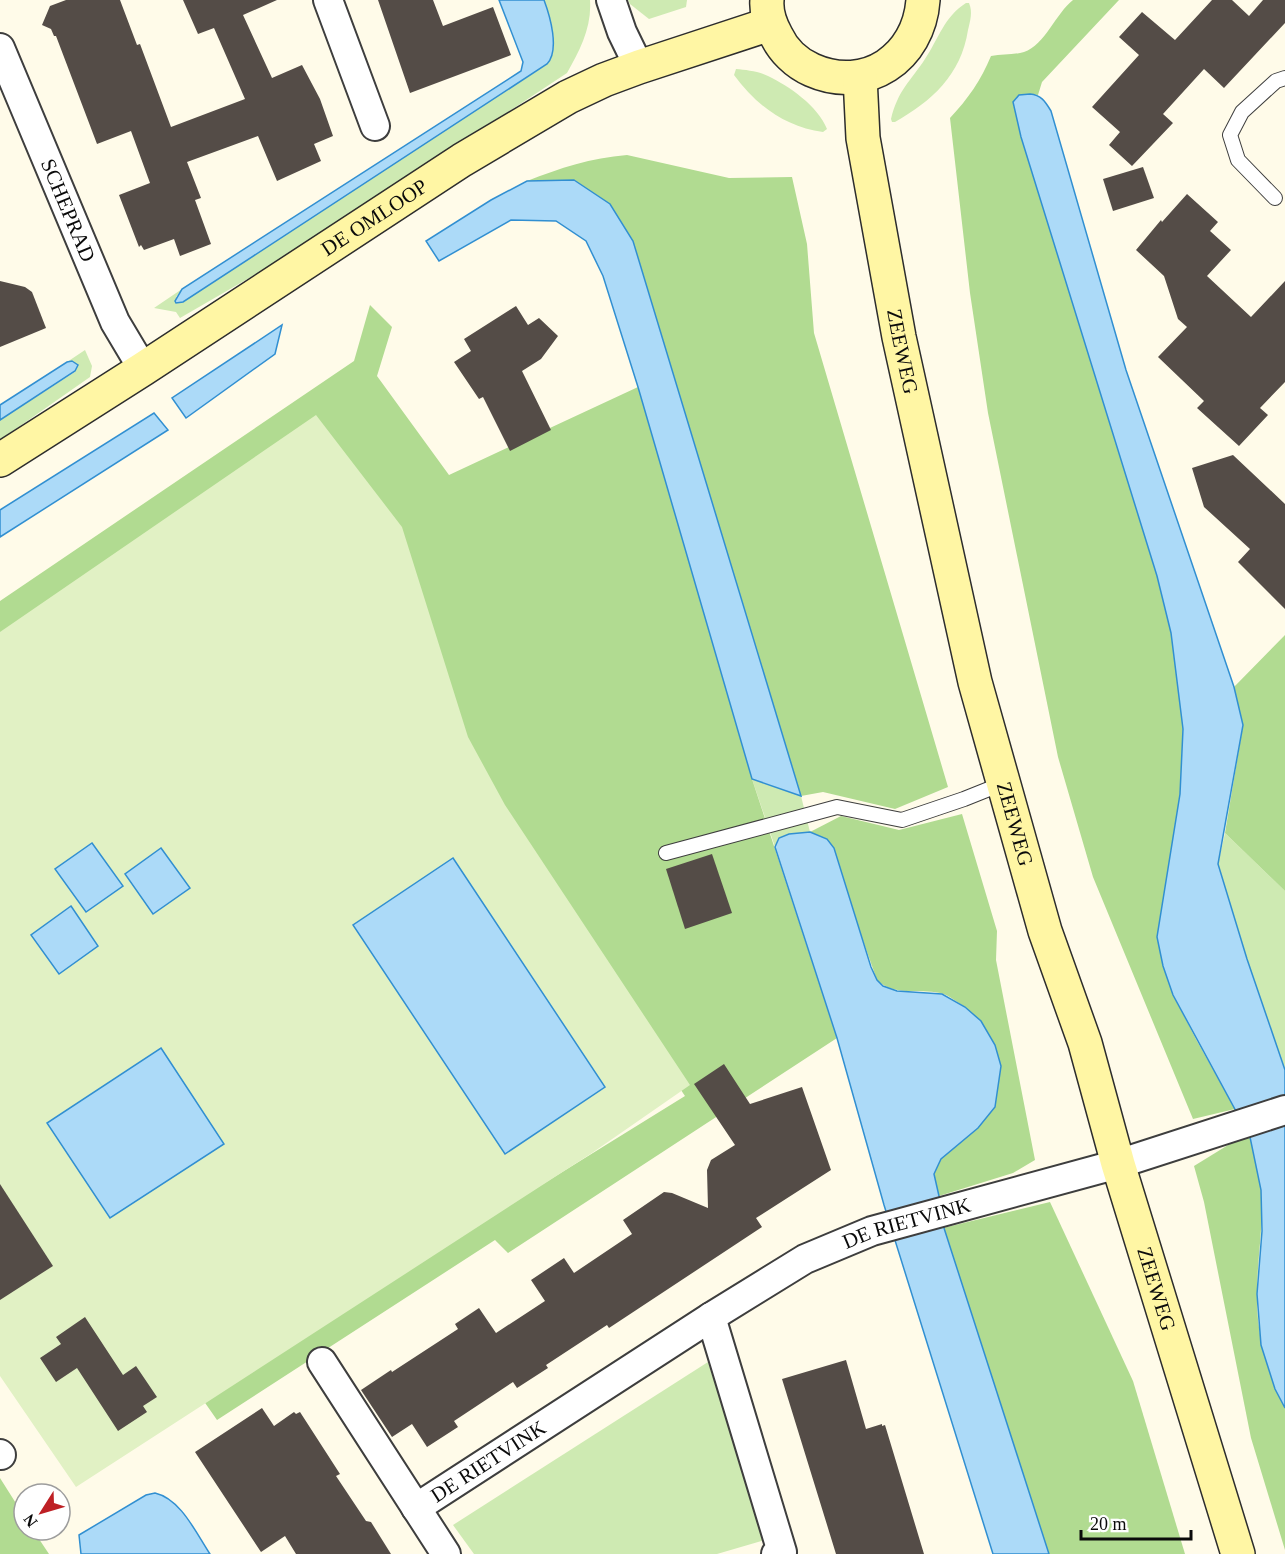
<svg xmlns="http://www.w3.org/2000/svg" width="1285" height="1554" font-family="'Times New Roman',serif">
	<style>
		.green { fill: #ceeab2 }
		.forest { fill: #b1db91 }
		.pitch { fill: #e1f1c4 }
		.water { fill: #acdaf8; stroke: #318fd1; stroke-width: 1.5 }
		.building { fill: #544c47 }
		.lines { fill: none; stroke-linecap: round; stroke-linejoin: round }
		.lane-casing { stroke: #3e3e3e; stroke-width: 16 }
		.street-casing { stroke: #3e3e3e; stroke-width: 32 }
		.secondary-casing { stroke: #2d2d2d; stroke-width: 36 }
		.lane { stroke: #fff; stroke-width: 14 }
		.street { stroke: #fff; stroke-width: 28 }
		.secondary { stroke: #fff6a4; stroke-width: 33 }
		.labels { text-anchor: middle; dominant-baseline: central; stroke-width: 6; stroke-linejoin: round; paint-order: stroke }
		.street-label { font-size: 21px; fill: #0b0b0b; stroke: #fff }
	</style>
	<rect width="100%" height="100%" fill="#fffbe9"/>
	<!-- green -->
	<g class="green">
		<path d="M 544,0 L 590,0 C 592,27 580,50 567,73 L 313,241 L 180,318 L 176,312 L 154,308 L 182,289 L 176,297 L 183,302 L 547,64 C 561,49 550,17 544,0 Z"/>
		<polygon points="628,0 687,0 686,7 649,19 630,4"/>
		<path d="M 966,3 L 969,3 C 973,12 970,21 968,30 C 961,75 932,101 895,122 L 892,122 L 891,119 C 898,90 910,82 925,59 C 939,38 944,17 966,3 Z"/>
		<path d="M 736,69 C 746,70 758,71 768,76 C 789,86 818,106 827,129 L 823,132 C 785,127 756,105 734,75 Z"/>
		<polygon points="85,350 92,366 90,377 0,440 0,420 75,372 78,365 72,361 67,362"/>
		<polygon points="752,779 801,796 810,832 789,834 779,838 775,847"/>
		<polygon points="1225,833 1285,891 1285,1070 1247,959 1218,864"/>
		<polygon points="708,1362 765,1540 717,1554 474,1554 453,1525"/>
	</g>
	<!-- forest -->
	<g class="forest">
		<path d="M 1073,0 L 1119,0 L 1042,82 L 1038,95 L 1030,94 L 1013,102 L 1014,107 L 1157,576 L 1171,633 L 1183,728 L 1180,794 L 1162,912 L 1173,995 L 1197,1041 L 1235,1109 L 1193,1119 L 1093,877 L 1058,757 L 988,413 L 970,293 L 950,118 C 968,99 981,80 991,56 C 1002,54 1014,55 1024,52 C 1045,45 1056,13 1073,0 Z"/>
		<path d="M 627,155 L 729,178 L 792,177 L 807,244 L 814,333 L 948,787 L 895,809 L 823,792 L 801,796 L 633,241 L 574,180 L 527,181 C 560,168 591,158 627,155 Z"/>
		<polygon points="370,305 392,327 377,376 449,475 638,387 752,779 837,1038 508,1253 495,1240 217,1420 194,1387 517,1200 685,1096 504,825 0,654 0,601 354,361"/>
		<polygon points="1285,635 1285,891 1225,833 1243,725 1234,687"/>
		<path d="M 962,814 L 997,931 L 996,960 L 1035,1160 L 1013,1173 L 939,1196 L 934,1174 L 941,1159 L 978,1128 L 965,1007 C 957,1002 949,995 940,993 C 918,988 895,997 877,980 L 827,839 L 810,832 L 841,816 L 899,830 Z"/>
		<path d="M 1250,1137 C 1254,1155 1260,1173 1261,1191 C 1264,1225 1257,1259 1257,1293 C 1256,1333 1267,1373 1285,1408 L 1285,1550 L 1251,1438 L 1204,1202 L 1194,1166 L 1233,1142 Z"/>
		<polygon points="1050,1202 1133,1381 1185,1554 1049,1554 943,1228"/>
		<polygon points="0,1478 24,1516 24,1530 33,1530 49,1554 0,1554"/>
	</g>
	<!-- pitch -->
	<polygon class="pitch" points="316,415 402,527 468,737 505,805 690,1085 592,1153 76,1487 0,1376 0,632"/>
	<!-- water -->
	<g class="water">
		<path d="M 499,0 L 544,0 C 550,16 560,50 547,64 L 183,302 L 176,303 L 175,301 L 182,289 L 521,71 L 523,62 Z"/>
		<path d="M 1030,94 C 1041,95 1045,101 1051,111 L 1126,370 L 1234,687 L 1243,725 L 1218,864 L 1247,959 L 1285,1070 L 1285,1408 L 1275,1389 L 1261,1345 L 1257,1294 L 1262,1231 L 1261,1190 L 1250,1137 L 1173,995 L 1163,966 L 1157,937 L 1180,794 L 1183,729 L 1171,633 L 1157,576 L 1021,137 L 1013,102 L 1019,95 Z"/>
		<polygon points="574,180 610,204 633,241 801,796 752,779 638,387 603,276 586,241 556,221 511,220 439,261 426,241 491,200 527,181"/>
		<polygon points="282,325 275,354 186,418 172,398"/>
		<polygon points="72,361 78,365 75,371 0,420 0,405 67,362"/>
		<polygon points="154,413 168,430 0,537 0,510"/>
		<polygon points="810,832 827,839 834,848 871,967 877,980 883,986 897,991 942,994 965,1007 981,1021 995,1045 1001,1066 995,1107 978,1128 941,1159 934,1174 939,1196 944,1228 1049,1554 993,1554 884,1205 837,1038 775,847 779,838 789,834"/>
		<polygon points="92,843 123,886 86,912 55,869"/>
		<polygon points="161,848 190,888 153,914 125,874"/>
		<polygon points="453,858 605,1087 505,1154 353,925"/>
		<polygon points="71,906 98,946 59,974 31,935"/>
		<polygon points="161,1048 224,1144 110,1218 47,1123"/>
		<path d="M 155,1493 C 181,1499 196,1533 210,1554 L 81,1554 L 79,1535 L 146,1495 Z"/>
	</g>
	<!-- building -->
	<g class="building">
		<polygon points="66,0 120,0 137,45 140,44 171,127 245,99 214,28 198,34 183,0 277,0 243,15 272,78 302,65 320,99 333,136 314,144 321,161 277,181 258,136 187,162 201,198 195,200 211,244 180,256 174,239 144,250 141,245 139,247 119,195 150,183 131,131 97,144 56,36 54,36 51,29 42,25 50,6"/>
		<polygon points="378,0 433,0 443,26 493,7 511,55 410,93"/>
		<polygon points="1212,0 1232,0 1249,16 1263,0 1285,0 1285,23 1224,88 1204,69 1163,114 1173,123 1132,166 1109,145 1120,132 1092,107 1139,55 1119,37 1142,12 1175,40"/>
		<polygon points="1143,167 1154,198 1113,211 1103,179"/>
		<polygon points="1187,194 1218,222 1210,231 1231,250 1207,276 1251,317 1285,281 1285,382 1260,408 1268,415 1239,446 1197,408 1204,401 1158,357 1187,327 1178,319 1164,276 1136,250 1161,220 1162,222"/>
		<polygon points="0,281 25,287 32,292 46,328 0,347"/>
		<polygon points="516,306 528,325 539,318 558,336 541,359 522,371 551,430 510,451 483,397 479,399 454,362 471,351 464,339"/>
		<polygon points="1233,455 1285,504 1285,609 1238,562 1250,549 1204,507 1192,468"/>
		<polygon points="712,854 732,913 685,929 666,869"/>
		<polygon points="724,1064 750,1104 802,1087 831,1170 756,1218 762,1227 609,1328 607,1325 546,1365 548,1368 517,1388 513,1382 454,1421 458,1427 427,1447 412,1424 392,1437 361,1390 391,1370 392,1372 458,1329 455,1324 479,1308 496,1333 545,1301 531,1280 564,1258 574,1273 632,1234 623,1220 664,1192 672,1193 708,1208 707,1170 711,1160 735,1145 694,1084"/>
		<polygon points="0,1184 53,1266 0,1300"/>
		<polygon points="85,1317 123,1375 136,1366 157,1397 143,1406 147,1412 118,1431 77,1368 56,1382 40,1358 61,1344 56,1337"/>
		<polygon points="846,1360 866,1429 882,1424 882,1426 885,1425 924,1554 836,1554 782,1379"/>
		<polygon points="262,1408 274,1426 294,1412 296,1414 300,1412 340,1474 336,1476 366,1521 371,1522 391,1554 296,1554 285,1536 261,1552 195,1452"/>
	</g>
	<g class="lines">
		<!-- lane casing -->
		<g class="lane-casing">
			<g id="lane">
				<polyline points="1275,198 1238,160 1230,135 1242,112 1276,81 1285,78"/>
				<polyline points="666,853 837,807 902,820 964,799 1004,783"/>
			</g>
		</g>
		<!-- street casing -->
		<g class="street-casing">
			<g id="street">
				<polyline points="328,0 375,126"/>
				<polyline points="611,0 622,32 639,67"/>
				<path id="s1" d="M 0,48 L 115,322 L 143,369"/>
				<polyline points="711,1317 782,1552 776,1554"/>
				<polyline points="322,1362 446,1554"/>
				<polyline points="0,1454 1,1455"/>
				<path id="s2" d="M 416,1508 L 711,1317 L 805,1259 L 872,1231 L 1118,1164 L 1285,1110"/>
			</g>
		</g>
		<!-- secondary casing -->
		<g class="secondary-casing">
			<g id="secondary">
				<path d="M 767,0 C 766,12 770,24 776,35 C 783,50 796,63 812,70 C 866,94 919,58 923,0"/>
				<path id="s3" d="M 860,77 L 863,138 L 899,337 L 975,682 L 1045,931 L 1085,1043 L 1118,1164 L 1238,1554"/>
				<path id="s4" d="M 0,460 L 143,369 L 462,160 L 568,97 L 604,80 L 639,67 L 770,24"/>
			</g>
		</g>
		<!-- lane -->
		<use href="#lane" class="lane"/>
		<!-- street -->
		<use href="#street" class="street"/>
		<!-- secondary -->
		<use href="#secondary" class="secondary"/>
	</g>
	<g class="labels">
		<!-- street labels -->
		<g class="street-label">
			<text stroke="none"><textPath href="#s1" startOffset="176">SCHEPRAD</textPath></text>
			<text stroke="none"><textPath href="#s4" startOffset="446">DE OMLOOP</textPath></text>
			<text stroke="none"><textPath href="#s3" startOffset="278">ZEEWEG</textPath></text>
			<text stroke="none"><textPath href="#s3" startOffset="764">ZEEWEG</textPath></text>
			<text stroke="none"><textPath href="#s2" startOffset="570">DE RIETVINK</textPath></text>
			<text stroke="none"><textPath href="#s3" startOffset="1250">ZEEWEG</textPath></text>
			<text stroke="none"><textPath href="#s2" startOffset="86">DE RIETVINK</textPath></text>
		</g>
	</g>
	<!-- north arrow -->
	<g transform="translate(42 1512) rotate(233)"><circle r="28" fill="#ffffff" stroke="#9d9d9d" stroke-width="1.5"/>
	<path d="M0-4.5L10 22L0 15L-10 22Z" fill="#be2025"/>
	<text y="-9" font-size="16" font-weight="bold" text-anchor="middle" fill="#0b0b0b">N</text>
	</g>
	<!-- scale -->
	<path d="M1081 1530v9h110v-9" fill="none" stroke="#0b0b0b" stroke-width="3"/>
	<text x="1090" y="1530" font-size="18" fill="#0b0b0b" stroke="#ffffff" stroke-width="4.5" paint-order="stroke">20 m</text>
</svg>
